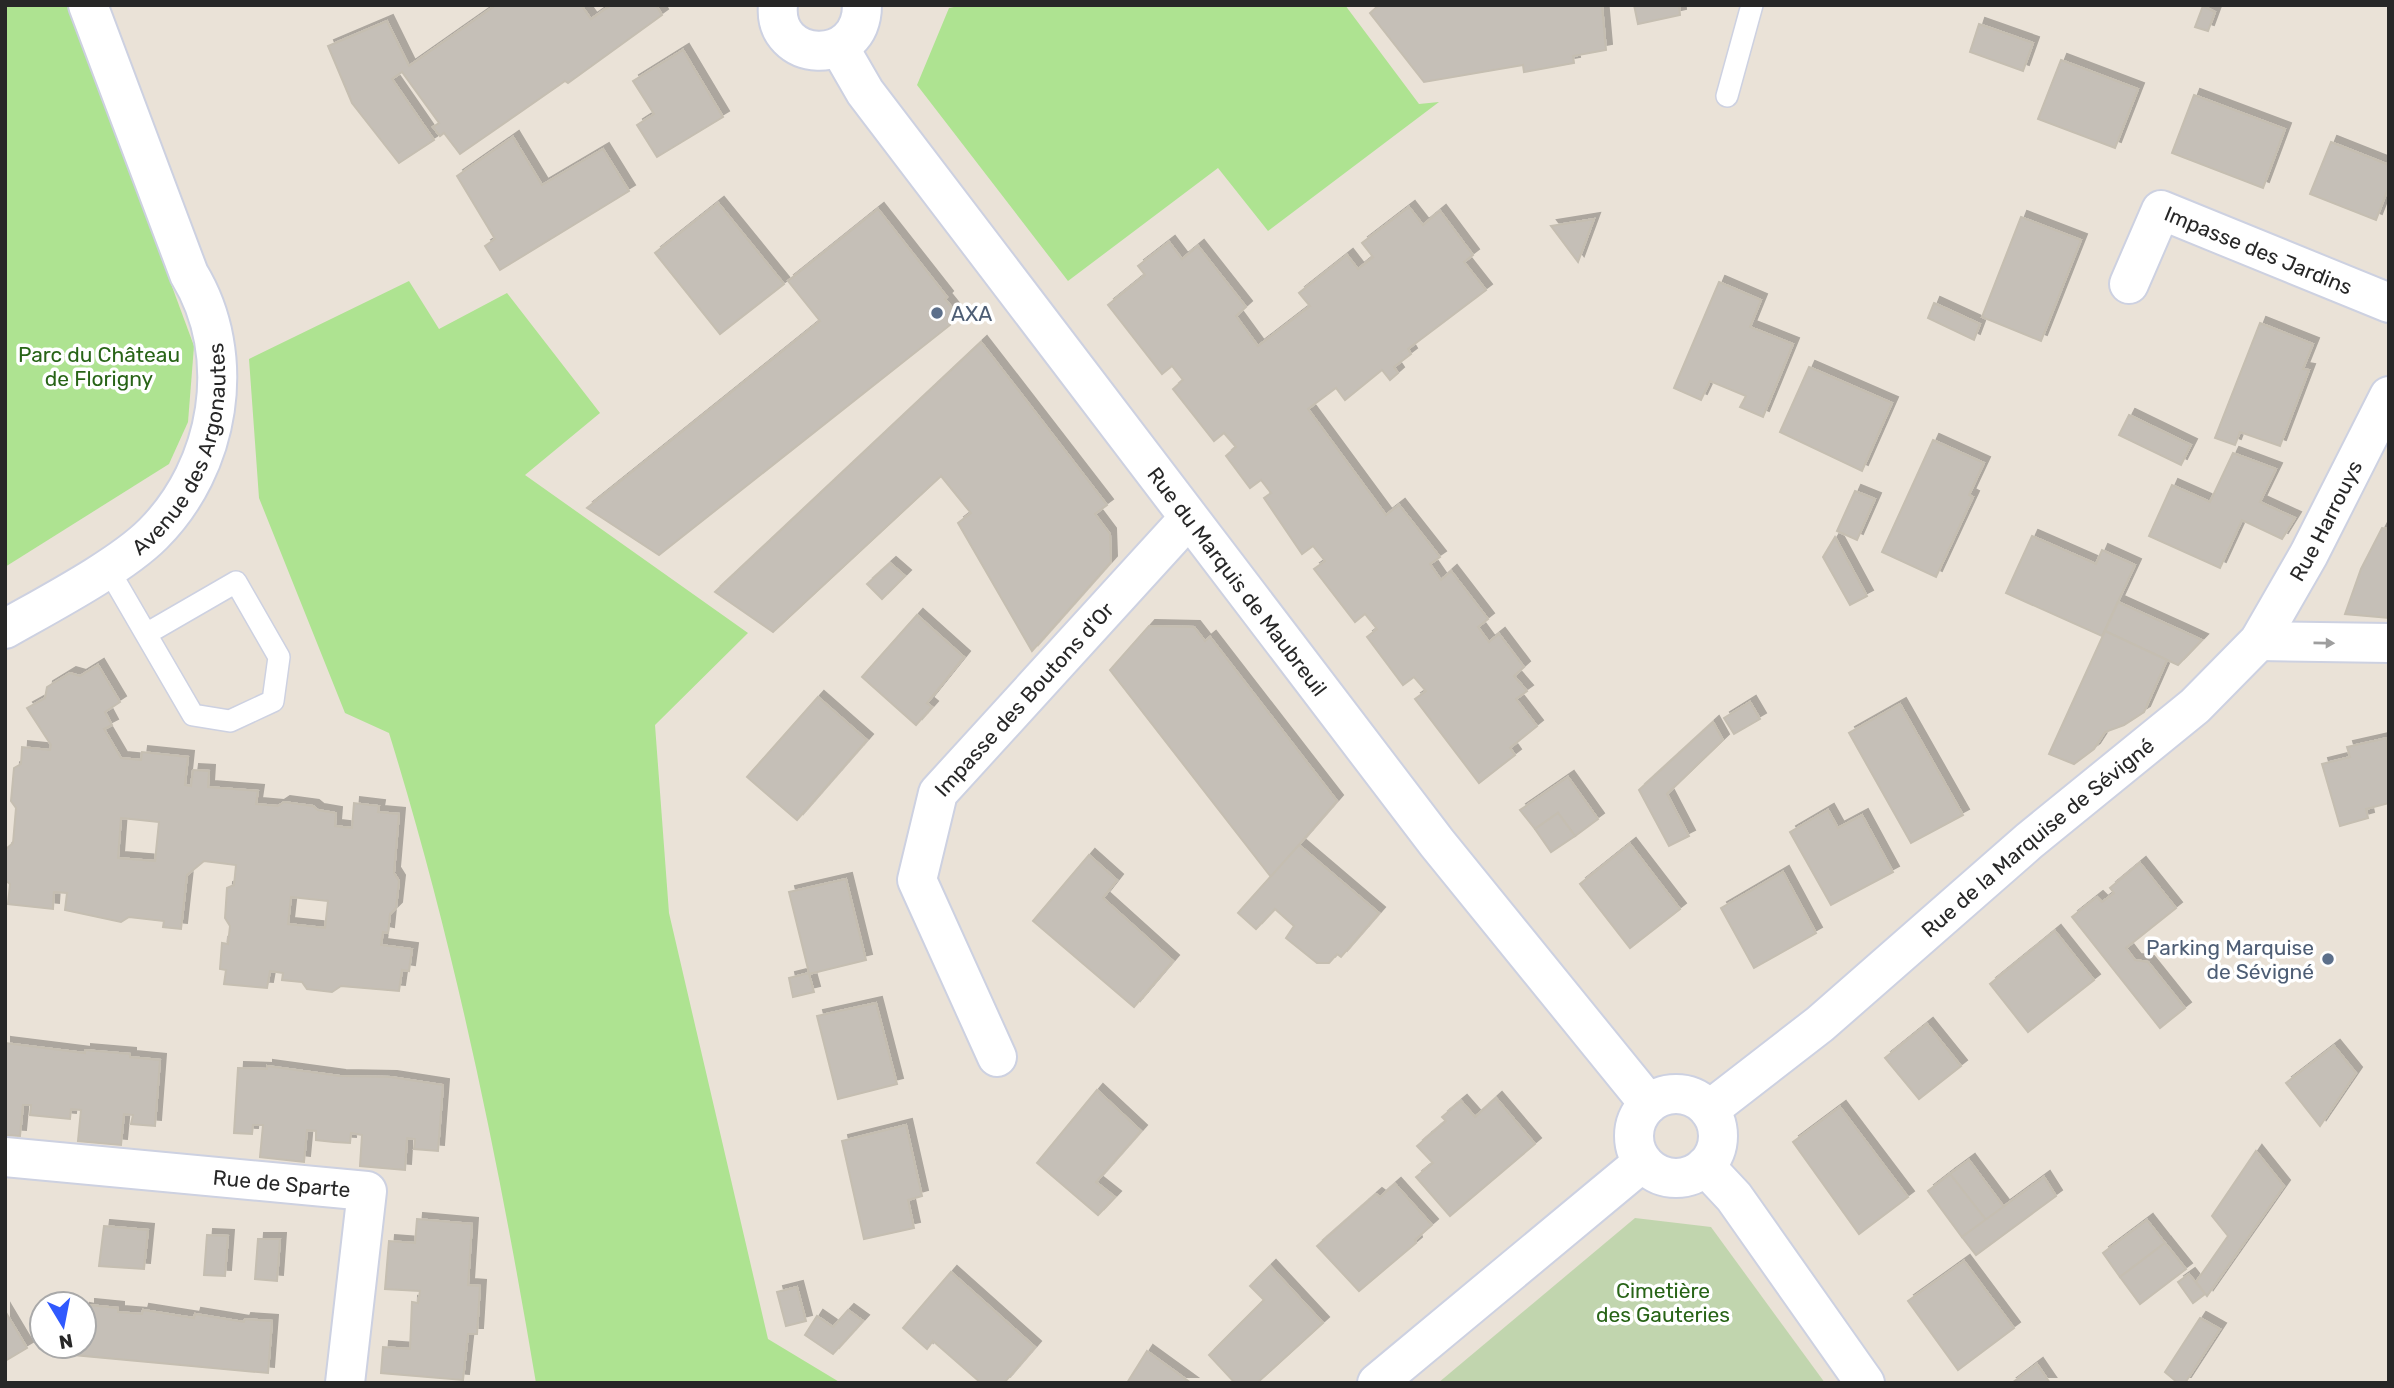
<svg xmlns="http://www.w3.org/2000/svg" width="2394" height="1388" font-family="Rubik,sans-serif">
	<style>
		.green { fill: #aee391 }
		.cemetery { fill: #c1d5ae }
		.building { fill: #c5bfb7; stroke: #c5beb1; stroke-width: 2; fill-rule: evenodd; filter: url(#shadow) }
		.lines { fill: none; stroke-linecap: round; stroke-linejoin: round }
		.service-casing { stroke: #cdd1e1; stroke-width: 24 }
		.minor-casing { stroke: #cdd1e1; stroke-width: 42 }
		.tertiary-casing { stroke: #cdd1e1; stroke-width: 42 }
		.service { stroke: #fff; stroke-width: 21 }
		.minor { stroke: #fff; stroke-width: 38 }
		.tertiary { stroke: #fff; stroke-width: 38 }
		.oneway { fill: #9e9e9e }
		.service-dot { fill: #5c6f8a; stroke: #fff; stroke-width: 2.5 }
		.labels { text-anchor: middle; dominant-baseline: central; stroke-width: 7; stroke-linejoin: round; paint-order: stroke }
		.street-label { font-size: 21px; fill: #272727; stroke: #fff }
		.service-label { font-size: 21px; fill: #4e5e75; stroke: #fff; text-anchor: start }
		.park-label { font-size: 21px; fill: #286417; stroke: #fff }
	</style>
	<defs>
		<filter id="shadow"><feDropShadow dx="6" dy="-6" stdDeviation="0" flood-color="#0004"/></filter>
	</defs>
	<rect width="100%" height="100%" fill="#eae2d7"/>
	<!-- green -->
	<g class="green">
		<polygon points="5,5 68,5 194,346 188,422 169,464 5,567"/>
		<polygon points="964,5 1345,5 1419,104 1439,102 1268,231 1218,168 1068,281 917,85 949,8"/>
		<path d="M 409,281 L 439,329 L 507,293 L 600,413 L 525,475 L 748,633 L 655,725 L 669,913 L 768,1339 L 841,1383 L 536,1383 C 499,1163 455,946 389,733 L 345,713 L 259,498 L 249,359 Z"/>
	</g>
	<!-- cemetery -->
	<polygon class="cemetery" points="1635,1218 1711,1227 1825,1383 1438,1383"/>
	<!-- building -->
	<g class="building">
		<polygon points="496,5 581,5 591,19 611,5 656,5 662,15 568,83 565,81 460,154 444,133 440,136 433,127 439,123 402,72 392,79 434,140 399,163 352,103 328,46 387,21 409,66"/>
		<polygon points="1379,5 1602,5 1606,50 1573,56 1574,63 1524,72 1523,65 1424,82 1370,13"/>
		<polygon points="1634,5 1679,5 1680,15 1638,24"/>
		<polygon points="2203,6 2215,12 2208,31 2195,27"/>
		<polygon points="1979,24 2033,43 2023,71 1970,52"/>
		<polygon points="683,50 723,117 657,157 637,125 654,114 633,81"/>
		<polygon points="2061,60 2138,89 2115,148 2038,119"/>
		<polygon points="2194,95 2285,129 2263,188 2172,153"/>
		<polygon points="513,137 542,185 603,149 629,191 500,270 485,246 495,239 457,176"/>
		<polygon points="2331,142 2389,165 2389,186 2376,220 2310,194"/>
		<polygon points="718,203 784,284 720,334 655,253"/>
		<polygon points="1409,207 1423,225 1440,211 1473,255 1464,262 1486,290 1408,349 1411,354 1394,367 1398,373 1390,380 1382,370 1345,400 1336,388 1308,409 1386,515 1399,505 1440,557 1430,564 1441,580 1451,571 1488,619 1478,627 1489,642 1499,634 1524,667 1514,676 1527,691 1516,699 1537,726 1510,748 1515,755 1479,783 1415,699 1426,691 1414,677 1403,685 1367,637 1377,629 1365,614 1355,622 1314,569 1325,561 1313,546 1302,554 1264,498 1271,493 1261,480 1250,488 1226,456 1236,447 1224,433 1214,441 1173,389 1183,380 1172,366 1162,374 1108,305 1145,275 1138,266 1169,242 1182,259 1198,246 1246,307 1236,316 1258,346 1310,306 1299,293 1347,255 1358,269 1373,257 1362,243"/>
		<polygon points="878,209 947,297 945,299 958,315 949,322 950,325 659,555 587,508 820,321 788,281"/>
		<polygon points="2021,217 2081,240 2041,341 1982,317"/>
		<polygon points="1594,219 1578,262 1551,226"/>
		<polygon points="1719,282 1761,300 1750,327 1793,344 1763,417 1740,407 1746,396 1710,381 1701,400 1674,388"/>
		<polygon points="1934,303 1980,324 1974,340 1928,318"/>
		<polygon points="2260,323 2313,344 2303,369 2309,370 2280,446 2240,432 2235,445 2215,438"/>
		<polygon points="981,342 1107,505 1095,514 1110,534 1111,562 1032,651 958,523 971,513 941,476 773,632 715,592"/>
		<polygon points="1809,367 1892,403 1862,471 1780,432"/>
		<polygon points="2129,415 2191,445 2181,465 2119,435"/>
		<polygon points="1933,440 1984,463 1969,495 1973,497 1936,577 1882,552"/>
		<polygon points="2233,453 2276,469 2260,502 2295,518 2282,539 2242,520 2220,568 2149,536 2172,485 2210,502"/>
		<polygon points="1855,491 1875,499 1857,540 1837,531"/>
		<polygon points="2382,528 2389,529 2389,618 2345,614 2361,569"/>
		<polygon points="2032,536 2096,564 2102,550 2135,565 2102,636 2006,593"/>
		<polygon points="1835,537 1867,596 1850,605 1823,557"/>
		<polygon points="890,563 905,576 882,599 867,584"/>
		<polygon points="2118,602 2180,630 2202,640 2178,665 2105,631"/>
		<polygon points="917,615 964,657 927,703 932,707 916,725 862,677"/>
		<polygon points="1149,626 1194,627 1205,641 1210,637 1337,801 1271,877 1110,670"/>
		<polygon points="2105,631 2167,660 2144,712 2124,725 2105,732 2094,749 2074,764 2049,754"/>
		<path d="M 98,665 L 120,702 L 105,712 L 112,725 L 104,729 L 121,758 L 141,760 L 142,752 L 188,757 L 185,785 L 191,786 L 193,770 L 209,771 L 208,787 L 258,791 L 256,804 L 278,806 L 284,802 L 313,806 L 318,810 L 336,813 L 335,826 L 352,828 L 354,803 L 379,806 L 378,812 L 399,814 L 394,873 L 399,881 L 396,908 L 390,914 L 388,933 L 383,932 L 381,945 L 412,949 L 409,971 L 402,970 L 399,991 L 341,986 L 332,992 L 307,989 L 302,982 L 282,980 L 283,973 L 270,971 L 267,988 L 224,984 L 226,970 L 220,969 L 222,943 L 228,944 L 230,926 L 225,918 L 227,888 L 234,885 L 236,865 L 204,861 L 187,875 L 181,929 L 163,927 L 164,921 L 129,917 L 121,922 L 65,910 L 67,893 L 54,892 L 53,909 L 8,904 L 10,884 L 5,880 L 5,862 L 6,849 L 13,843 L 16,808 L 11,801 L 14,768 L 21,764 L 22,747 L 50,750 L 51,745 L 27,708 L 45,698 L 47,687 L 70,673 L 80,676 ZM 121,818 L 159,822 L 155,861 L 118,858 ZM 291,897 L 328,901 L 325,928 L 288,924 Z"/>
		<polygon points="818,697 867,740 797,820 747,777"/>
		<polygon points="1750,702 1760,719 1734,734 1724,718"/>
		<polygon points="1900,704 1963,815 1911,843 1849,733"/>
		<polygon points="1713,722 1723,740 1667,794 1689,836 1669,846 1639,790"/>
		<polygon points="2387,738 2389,803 2366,809 2368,818 2340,826 2322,764 2350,757 2347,747"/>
		<polygon points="1568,777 1598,819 1575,836 1558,813 1535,829 1520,810"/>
		<polygon points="1828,810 1838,828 1862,815 1893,872 1831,905 1790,832"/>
		<polygon points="1558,813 1575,836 1551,852 1535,829"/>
		<polygon points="1630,844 1680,909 1630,948 1580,884"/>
		<polygon points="1299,845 1379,913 1341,957 1337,954 1329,963 1317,963 1286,938 1294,926 1275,909 1256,929 1238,913"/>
		<polygon points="1089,855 1117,880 1103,898 1173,961 1134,1007 1033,921"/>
		<polygon points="2140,863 2176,908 2126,948 2135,960 2148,962 2185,1008 2160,1028 2072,917 2097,897 2102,902 2114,893 2110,888"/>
		<polygon points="1783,872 1816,933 1754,968 1721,908"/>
		<polygon points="846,879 866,960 809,974 814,992 793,997 789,978 809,973 789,892"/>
		<polygon points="2055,931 2094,980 2028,1032 1990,984"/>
		<polygon points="876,1003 897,1084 838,1099 817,1016"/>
		<polygon points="1927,1024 1961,1066 1919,1099 1885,1058"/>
		<polygon points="5,1043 85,1053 85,1050 130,1054 130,1057 160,1060 155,1126 131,1124 133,1115 124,1114 121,1145 78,1141 81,1110 71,1109 70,1119 30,1115 31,1105 23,1105 20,1136 5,1135"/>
		<polygon points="2334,1046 2356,1073 2320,1126 2286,1083"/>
		<polygon points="267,1066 340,1076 391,1077 443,1085 438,1151 414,1149 415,1139 407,1138 405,1170 360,1166 362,1135 351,1133 350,1143 334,1142 316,1140 316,1131 307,1130 304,1162 260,1157 263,1125 253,1125 252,1134 234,1133 238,1068 267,1069"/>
		<polygon points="1097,1090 1141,1131 1096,1182 1115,1197 1098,1215 1037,1163"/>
		<polygon points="1496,1098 1535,1144 1450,1216 1416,1177 1433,1163 1417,1146 1446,1121 1442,1117 1461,1101 1475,1117"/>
		<polygon points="1840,1107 1908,1197 1859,1234 1793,1142"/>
		<polygon points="906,1125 922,1196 908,1200 914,1228 864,1239 842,1141"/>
		<polygon points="2256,1151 2284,1186 2207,1296 2196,1282 2228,1236 2212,1216"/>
		<polygon points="1969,1160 2004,1207 1986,1220 1950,1174"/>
		<polygon points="1950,1174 1986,1220 1962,1237 1928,1191"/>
		<polygon points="2044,1177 2056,1196 1976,1255 1962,1237"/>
		<polygon points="1395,1184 1432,1225 1415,1240 1416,1243 1359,1291 1317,1246 1376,1194 1380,1197"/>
		<polygon points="417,1219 472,1224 468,1285 480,1286 477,1334 468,1334 463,1380 381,1373 383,1347 410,1349 412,1302 418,1303 420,1291 385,1289 389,1241 415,1243"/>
		<polygon points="2147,1220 2165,1243 2120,1277 2103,1253"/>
		<polygon points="104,1226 148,1230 144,1269 99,1266"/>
		<polygon points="207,1235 228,1236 225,1276 204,1275"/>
		<polygon points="258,1239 280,1239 277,1281 255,1279"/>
		<polygon points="2165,1243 2186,1269 2140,1304 2120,1277"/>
		<polygon points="1964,1261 2014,1328 1958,1370 1908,1301"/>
		<polygon points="1270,1266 1323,1323 1257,1383 1235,1383 1209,1355 1264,1300 1250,1286"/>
		<polygon points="951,1272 1035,1347 1004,1383 981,1383 933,1341 927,1349 903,1328"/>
		<polygon points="2189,1274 2205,1294 2193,1303 2178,1282"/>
		<polygon points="797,1287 806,1321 786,1326 777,1292"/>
		<polygon points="89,1305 118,1308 118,1312 142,1314 143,1310 194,1318 195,1314 244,1322 245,1319 272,1321 268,1373 63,1354 64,1346 84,1346 84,1309 89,1310"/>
		<polygon points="848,1310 863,1321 833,1354 805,1335 817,1316 833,1327"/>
		<polygon points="5,1311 27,1348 5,1361"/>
		<polygon points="2200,1318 2220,1329 2185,1383 2178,1383 2165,1372"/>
		<polygon points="1147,1351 1191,1383 1127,1383"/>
		<polygon points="2037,1364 2050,1383 2012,1383"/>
	</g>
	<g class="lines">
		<!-- service casing -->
		<g class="service-casing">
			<g id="service">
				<polyline points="1727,96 1752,5"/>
				<polyline points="107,567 193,715 230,721 273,701 279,657 236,582 146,634"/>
			</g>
		</g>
		<!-- minor casing -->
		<g class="minor-casing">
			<g id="minor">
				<path id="s1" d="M 2129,284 L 2161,210 L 2389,303"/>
				<path id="s2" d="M 5,629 C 47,605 120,567 153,534 C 220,467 239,356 189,274 L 88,5"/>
				<polyline points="2259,641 2389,643"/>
				<path id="s3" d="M 997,1057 L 917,880 L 938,793 L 1188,519"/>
				<path id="s4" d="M 1709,1110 L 1820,1024 L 2029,841 L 2195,706 L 2259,641 L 2309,554 L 2389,396"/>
				<path id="s5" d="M 5,1157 L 367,1191 L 345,1383"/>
				<polyline points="1377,1383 1643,1162"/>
			</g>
		</g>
		<!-- tertiary casing -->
		<g class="tertiary-casing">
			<g id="tertiary">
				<path d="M 778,5 C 772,63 862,69 862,5"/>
				<path id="s6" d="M 839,47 L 865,92 L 1437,843 L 1649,1104"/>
				<circle cx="1676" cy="1136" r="42"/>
				<polyline points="1705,1166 1734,1197 1865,1383"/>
			</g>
		</g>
		<!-- service -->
		<use href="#service" class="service"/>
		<!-- minor -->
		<use href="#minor" class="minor"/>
		<!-- tertiary -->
		<use href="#tertiary" class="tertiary"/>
	</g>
	<!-- one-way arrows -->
	<defs><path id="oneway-solid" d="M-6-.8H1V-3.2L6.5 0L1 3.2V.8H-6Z" transform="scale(1.75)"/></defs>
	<use class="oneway" href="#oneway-solid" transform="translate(2324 643) rotate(1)"/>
	<!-- markers -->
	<g class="service-dot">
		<circle cx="937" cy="313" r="7"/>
		<circle cx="2328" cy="959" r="7"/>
	</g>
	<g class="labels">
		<!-- street labels -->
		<g class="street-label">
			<text stroke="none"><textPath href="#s1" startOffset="186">Impasse des Jardins</textPath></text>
			<text stroke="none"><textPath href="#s2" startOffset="268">Avenue des Argonautes</textPath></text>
			<text stroke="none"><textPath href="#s4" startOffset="861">Rue Harrouys</textPath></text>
			<text stroke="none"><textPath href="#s6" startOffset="667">Rue du Marquis de Maubreuil</textPath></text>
			<text stroke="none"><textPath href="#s3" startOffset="411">Impasse des Boutons d'Or</textPath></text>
			<text stroke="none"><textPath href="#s4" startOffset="427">Rue de la Marquise de Sévigné</textPath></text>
			<text stroke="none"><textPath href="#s5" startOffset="278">Rue de Sparte</textPath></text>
		</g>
		<!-- service labels -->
		<g class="service-label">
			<text x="951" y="313">AXA</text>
			<text x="2314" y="947" text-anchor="end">Parking Marquise<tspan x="2314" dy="24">de Sévigné</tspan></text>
		</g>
		<!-- park labels -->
		<g class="park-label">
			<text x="99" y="354">Parc du Château<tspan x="99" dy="24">de Florigny</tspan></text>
			<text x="1663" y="1290">Cimetière<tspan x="1663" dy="24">des Gauteries</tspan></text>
		</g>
	</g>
	<!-- border -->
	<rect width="2394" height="1388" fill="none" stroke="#272727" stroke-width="14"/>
	<!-- north arrow -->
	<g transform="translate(63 1325) rotate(170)"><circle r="33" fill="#ffffff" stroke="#a9a9a9" stroke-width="2"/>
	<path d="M0-5L12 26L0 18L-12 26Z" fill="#3059fe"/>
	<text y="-10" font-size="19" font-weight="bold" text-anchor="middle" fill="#272727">N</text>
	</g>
</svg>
